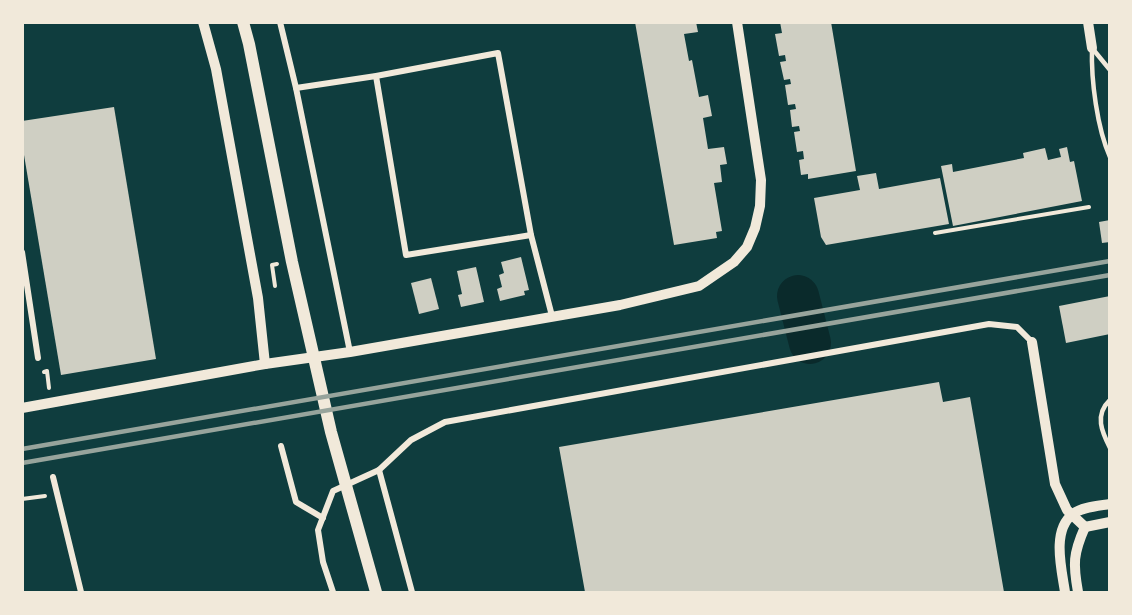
<svg xmlns="http://www.w3.org/2000/svg" width="1132" height="615" font-family="Raleway,sans-serif">
	<style>
		.lines { fill: none; stroke-linecap: round; stroke-linejoin: round }
		.river { stroke: #0a2a2b; stroke-width: 42 }
		.building { fill: #cfcfc3 }
		.path { stroke: #f1e9da; stroke-width: 4 }
		.service { stroke: #f1e9da; stroke-width: 4.5 }
		.minor { stroke: #f1e9da; stroke-width: 6 }
		.tertiary { stroke: #f1e9da; stroke-width: 10 }
		.secondary { stroke: #f1e9da; stroke-width: 12 }
		.rail { stroke: #97a49c; stroke-width: 4.5 }
	</style>
	<rect width="100%" height="100%" fill="#0f3d3e"/>
	<g class="lines">
		<!-- river -->
		<polyline class="river" points="798,296 810,343"/>
	</g>
	<!-- building -->
	<g class="building">
		<polygon points="635,22 696,22 698,32 684,34 689,61 692,60 699,97 708,95 712,116 703,118 708,149 724,147 727,164 720,165 722,182 714,183 722,231 716,232 717,238 674,245"/>
		<polygon points="780,22 831,22 856,171 808,179 808,174 801,175 799,160 804,159 803,151 797,152 794,132 800,131 799,126 792,127 790,110 796,109 795,104 788,105 785,85 791,84 790,79 784,80 780,62 786,61 785,55 779,56 775,34 782,33"/>
		<polygon points="114,107 156,359 61,375 22,143 22,121"/>
		<polygon points="1067,147 1070,162 1074,161 1082,201 953,226 941,166 952,164 953,172 1024,158 1023,153 1045,148 1048,160 1061,157 1059,149"/>
		<polygon points="876,173 879,189 940,178 949,224 826,245 821,237 814,198 860,190 857,176"/>
		<polygon points="1110,220 1110,242 1102,243 1099,222"/>
		<polygon points="521,257 529,290 524,291 525,295 500,301 497,289 502,287 499,275 504,273 501,262"/>
		<polygon points="476,267 484,302 461,307 458,295 462,294 457,271"/>
		<polygon points="431,278 439,309 419,314 411,283"/>
		<polygon points="1110,296 1110,334 1066,343 1059,306"/>
		<polygon points="939,382 943,402 970,397 1004,592 585,592 559,447"/>
	</g>
	<g class="lines">
		<!-- path -->
		<g class="path">
			<polyline points="935,233 1089,207"/>
			<polyline points="275,286 272,265 277,264"/>
			<polyline points="44,372 47,371 49,388"/>
			<polyline points="22,499 45,496"/>
		</g>
		<!-- service -->
		<g class="service">
			<path d="M 1092,48 C 1091,80 1097,128 1110,157"/>
			<polyline points="1092,48 1110,70"/>
			<path d="M 1110,400 C 1094,415 1102,432 1110,448"/>
		</g>
		<!-- minor -->
		<g class="minor">
			<polyline points="280,22 296,88 350,352"/>
			<polyline points="376,76 406,255 531,235"/>
			<polyline points="296,88 376,76 498,53 531,235 552,316"/>
			<polyline points="22,252 38,358"/>
			<polyline points="281,446 296,502 323,518"/>
			<polyline points="379,470 412,592"/>
			<polyline points="53,477 81,592"/>
			<polyline points="333,592 323,562 318,530 333,491 379,470 411,440 445,422 989,324 1017,327 1032,342"/>
		</g>
		<!-- tertiary -->
		<g class="tertiary">
			<polyline points="203,22 216,69 258,298 265,364"/>
			<polyline points="1088,22 1092,48"/>
			<polyline points="1032,342 1055,484 1067,510 1085,527"/>
			<polyline points="22,408 265,364 350,352 620,305 699,286 734,262 747,247 755,228 760,206 761,180 737,22"/>
			<polyline points="1085,527 1110,522"/>
			<path d="M 1065,592 C 1062,571 1051,530 1073,514 C 1082,507 1098,506 1110,504"/>
			<path d="M 1078,592 C 1073,564 1073,554 1085,527"/>
		</g>
		<!-- secondary -->
		<polyline class="secondary" points="243,22 249,44 292,262 331,432 376,592"/>
		<!-- rail -->
		<g class="rail">
			<polyline points="22,449 1110,261"/>
			<polyline points="22,463 1110,275"/>
		</g>
	</g>
	<!-- border -->
	<rect width="1132" height="615" fill="none" stroke="#f1e9da" stroke-width="48"/>
</svg>
